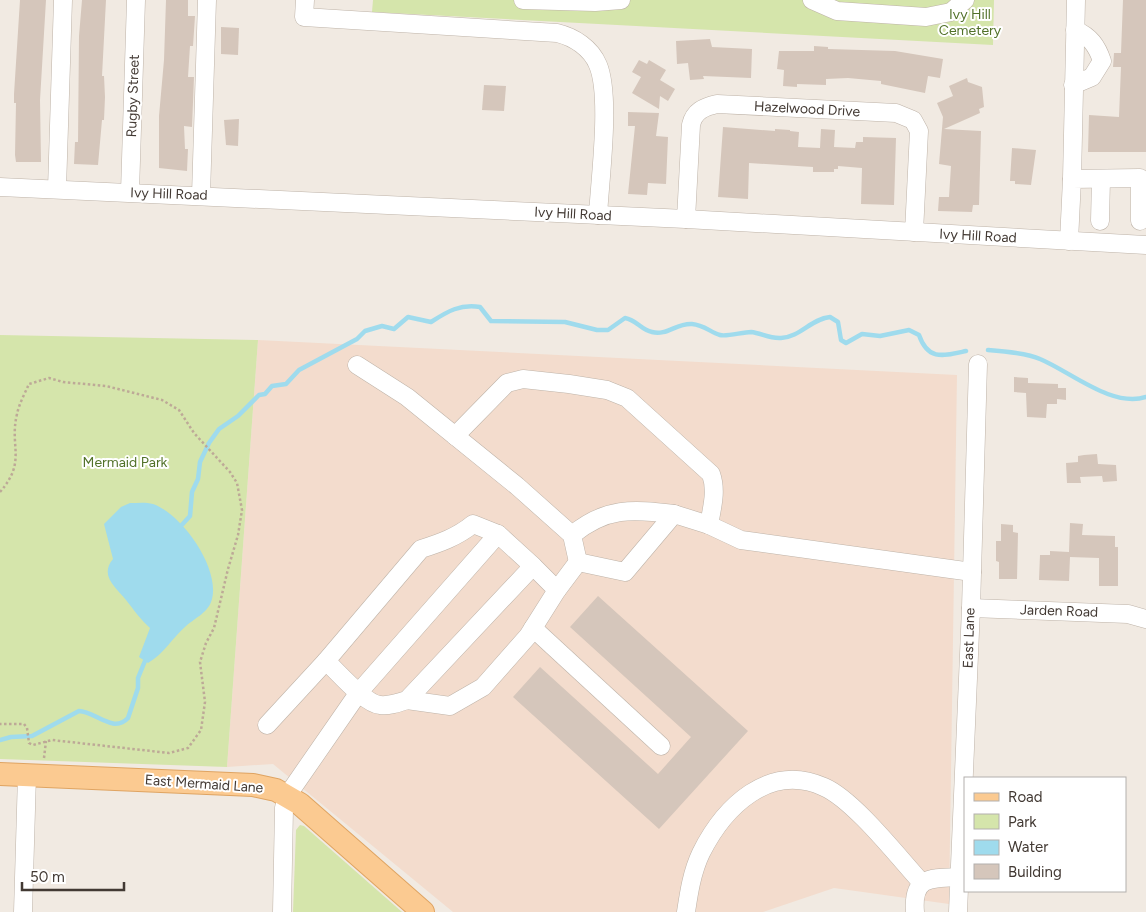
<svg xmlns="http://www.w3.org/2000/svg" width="1146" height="912" font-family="Figtree,sans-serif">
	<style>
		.commercial { fill: #f3dccd }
		.green { fill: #d5e5ab }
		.water { fill: #9fdbed }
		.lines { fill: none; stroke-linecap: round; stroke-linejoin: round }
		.stream { stroke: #9fdbed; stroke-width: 4.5 }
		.building { fill: #d5c6bb }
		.minor-casing { stroke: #beb3a8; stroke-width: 19 }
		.major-casing { stroke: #dfa462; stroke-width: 24 }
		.path { stroke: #bda997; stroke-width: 2.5; stroke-dasharray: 2.5 2.5; stroke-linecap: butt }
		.minor { stroke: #fff; stroke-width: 18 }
		.major { stroke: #fbca91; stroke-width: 22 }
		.labels { text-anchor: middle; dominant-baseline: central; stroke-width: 4; stroke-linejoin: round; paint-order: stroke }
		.park-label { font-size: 14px; fill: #517129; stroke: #fff }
		.street-label { font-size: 14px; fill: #423933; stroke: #fff }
	</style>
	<rect width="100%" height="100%" fill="#f1eae2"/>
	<!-- commercial -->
	<polygon class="commercial" points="258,340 957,375 949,904 834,888 763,912 453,912 273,764 227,767"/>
	<!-- green -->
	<g class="green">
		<polygon points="373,0 994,0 993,45 372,12"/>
		<polygon points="0,335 258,340 227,767 0,759"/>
		<polygon points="300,825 304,826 402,912 293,912 296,830"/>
	</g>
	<!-- water -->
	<path class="water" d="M 130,503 C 138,503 146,502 153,504 C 182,514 220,568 212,599 C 209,612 195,618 186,626 C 172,638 165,653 148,663 L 139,657 L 150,628 C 140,619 134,610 126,600 C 116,587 99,576 113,559 L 104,524 L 121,507 Z"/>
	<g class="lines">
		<!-- stream -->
		<g class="stream">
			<path d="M 988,350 C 1001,351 1029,354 1040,359 C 1071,372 1112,408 1146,397"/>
			<path d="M 179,528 L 190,516 L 192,492 L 198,479 L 200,462 L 209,443 L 219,429 L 238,416 L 259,395 L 265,394 L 272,386 L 286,384 L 299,370 L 357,339 L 365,331 L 382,326 L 394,329 L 408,317 L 431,322 C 448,311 460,304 480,307 L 491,321 L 565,322 L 597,330 L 608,330 L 625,318 C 637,320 641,330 652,332 C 667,336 676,323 692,324 C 704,325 710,332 720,335 C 726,337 743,332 751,332 C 761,333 770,339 781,338 C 800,337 811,319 830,317 L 838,322 L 841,340 L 846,343 L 862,334 L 880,336 L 909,330 L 919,335 C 928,361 943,356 966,351"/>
			<path d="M 0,740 L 11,737 L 32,736 L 79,711 C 95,711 113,734 128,718 L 138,688 L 138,678 L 147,656"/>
		</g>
	</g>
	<!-- building -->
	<g class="building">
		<polygon points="20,0 46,0 40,100 41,162 16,162 15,155 16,103 14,103 14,94"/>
		<polygon points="82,0 106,0 102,76 104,76 105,97 104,120 102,120 98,165 74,164 75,142 78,142 79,36"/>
		<polygon points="166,0 188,0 188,16 195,16 193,46 190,46 188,77 194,77 192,127 184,126 185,149 188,149 187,171 159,168 159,116 164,60"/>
		<polygon points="1123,0 1146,0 1146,152 1088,152 1089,115 1119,117 1121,67 1113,67 1114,53 1121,53"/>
		<polygon points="221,27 239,28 238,55 221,54"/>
		<polygon points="710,39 712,47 752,49 751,78 703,76 704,79 690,80 688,63 677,64 676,41"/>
		<polygon points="814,46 828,47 828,49 895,51 943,59 940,78 928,76 925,93 881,84 881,81 848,78 826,79 826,85 797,84 797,87 783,86 784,70 777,69 779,51 814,51"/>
		<polygon points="639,60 647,64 649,60 666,70 660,80 675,89 668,101 660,96 659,109 632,93 641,77 632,72"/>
		<polygon points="967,78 968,82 982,87 984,107 979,109 980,113 944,129 981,131 979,205 973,205 972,212 938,211 939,197 949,197 951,166 939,164 943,117 937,103 953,96 949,86"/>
		<polygon points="484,85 506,86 504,111 482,110"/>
		<polygon points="628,112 659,113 656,136 668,137 666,184 648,183 647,195 628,194 635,126 628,126"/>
		<polygon points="239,119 238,146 226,145 224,120"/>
		<polygon points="723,127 775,131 775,129 790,130 790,131 799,132 798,147 820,148 821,129 835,130 834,147 855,148 856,142 863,142 863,137 896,138 894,205 861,204 862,168 838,166 838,169 834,169 834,172 813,172 813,167 749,163 748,199 718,197"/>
		<polygon points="1012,148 1036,150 1031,185 1015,184 1015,181 1010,181"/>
		<polygon points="1014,377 1028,378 1028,383 1058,384 1058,388 1066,388 1066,400 1057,399 1057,404 1047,404 1046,418 1027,417 1026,393 1014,392"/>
		<polygon points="1097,454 1098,464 1116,465 1117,481 1103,482 1102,476 1080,477 1081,483 1067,483 1066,463 1078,462 1078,456 1084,455"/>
		<polygon points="1070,523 1083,524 1082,535 1115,536 1115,547 1118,547 1118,586 1099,586 1099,558 1070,557 1069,581 1039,580 1040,555 1050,555 1050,551 1069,552"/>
		<polygon points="1001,524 1013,525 1013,532 1018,533 1017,579 999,579 999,562 996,561 996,541 1001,541"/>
		<polygon points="598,596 748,731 659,829 513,697 540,667 658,774 691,737 570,627"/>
	</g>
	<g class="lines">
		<!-- minor casing -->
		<g class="minor-casing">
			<g id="minor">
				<path d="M 305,0 L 304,17 L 557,33 C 574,37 591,48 598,65 C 611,96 600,179 598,215"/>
				<polyline points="523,0 595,2 621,0"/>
				<polyline points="812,0 837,11 926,17 951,12 965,0"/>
				<path d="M 1073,85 L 1092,77 L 1102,61 C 1097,46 1090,36 1075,30"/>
				<polyline points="1072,179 1076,0"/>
				<polyline points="0,187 686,219 1146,245"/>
				<polyline points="57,189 63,0"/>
				<polyline points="130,192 136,0"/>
				<polyline points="201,195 207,0"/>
				<path d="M 686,219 L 691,125 C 694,111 704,107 717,104 L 896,113 L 913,120 L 919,131 L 914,232"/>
				<polyline points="1100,221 1101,179"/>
				<polyline points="1069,241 1072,179 1140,178 1140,221"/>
				<polyline points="357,365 407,397 517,486 572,535 578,562"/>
				<path d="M 455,436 L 507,383 L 523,379 L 569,384 L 607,390 L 627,398 L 711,474 C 717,491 712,507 709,525"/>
				<path d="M 572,535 C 606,507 632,509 674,514"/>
				<polyline points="557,590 578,562 625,572 674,514 709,525 741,540 972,572"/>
				<polyline points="971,608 1128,614 1146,619"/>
				<polyline points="533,628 661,746"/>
				<path d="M 326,661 L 421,549 C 440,543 457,537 473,524 L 498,534"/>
				<polyline points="407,700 450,706 483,687 528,636 557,590 533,566"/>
				<path d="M 267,725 L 326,661 C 338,672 365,704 380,705 C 390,706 398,703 407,700 L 533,566 L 498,534 L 359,692 L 287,796 L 284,808 L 282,912"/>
				<polyline points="23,912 27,775"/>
				<path d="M 686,912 C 689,892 692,872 701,853 C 724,807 769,762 824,787 C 854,800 899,858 922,883"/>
				<path d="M 915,912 C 912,876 931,878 960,877"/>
				<polyline points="958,912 971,608 978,364"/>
			</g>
		</g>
		<!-- major casing -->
		<g class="major-casing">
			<polyline id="major" points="0,774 253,785 276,790 300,804 423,912"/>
		</g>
		<!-- path -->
		<g class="path">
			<path d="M 0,492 C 27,461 9,447 17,414 C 19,404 25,393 29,384 L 49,378 L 63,382 L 106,386 L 162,400 L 179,410 L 194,433 L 230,472 L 237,483 L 242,510 L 238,535 L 228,569 L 214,628 L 206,643 L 200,662 L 205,702 L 201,730 L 188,748 L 169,753 L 52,740 L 33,745 L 29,743 L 27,728 L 24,724 L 0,724"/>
			<polyline points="44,758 46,741"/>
		</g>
		<!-- minor -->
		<use href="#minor" class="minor"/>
		<!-- major -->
		<use href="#major" class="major"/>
	</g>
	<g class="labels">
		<!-- park labels -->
		<g class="park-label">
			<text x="970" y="14">Ivy Hill<tspan x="970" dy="16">Cemetery</tspan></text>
			<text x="125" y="462">Mermaid Park</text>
		</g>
		<!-- street labels -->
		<g class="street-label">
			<text transform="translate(133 96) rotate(-88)">Rugby Street</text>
			<text transform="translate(807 109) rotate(3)">Hazelwood Drive</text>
			<text transform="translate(169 194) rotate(2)">Ivy Hill Road</text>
			<text transform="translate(573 214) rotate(3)">Ivy Hill Road</text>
			<text transform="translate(978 236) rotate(3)">Ivy Hill Road</text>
			<text transform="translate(1059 611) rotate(2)">Jarden Road</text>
			<text transform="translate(969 638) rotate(-88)">East Lane</text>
			<text transform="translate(204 784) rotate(4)">East Mermaid Lane</text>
		</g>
	</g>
	<!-- legend -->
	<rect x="964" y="777" width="162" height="115" fill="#ffffff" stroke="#b3b0ad"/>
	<rect x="974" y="793" width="25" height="8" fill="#fbca91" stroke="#b3b0ad"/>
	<text x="1008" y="802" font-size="15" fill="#423933">Road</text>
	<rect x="974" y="814" width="25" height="15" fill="#d5e5ab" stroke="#b3b0ad"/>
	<text x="1008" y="827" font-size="15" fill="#423933">Park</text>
	<rect x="974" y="840" width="25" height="15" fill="#9fdbed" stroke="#b3b0ad"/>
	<text x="1008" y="852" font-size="15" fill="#423933">Water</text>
	<rect x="974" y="864" width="25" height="15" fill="#d5c6bb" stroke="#b3b0ad"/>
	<text x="1008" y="877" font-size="15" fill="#423933">Building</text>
	<!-- scale -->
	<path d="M22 882v8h102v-8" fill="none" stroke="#423933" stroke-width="2.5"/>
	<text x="30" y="882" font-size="15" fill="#423933" stroke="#ffffff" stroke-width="4" paint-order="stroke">50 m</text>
</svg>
